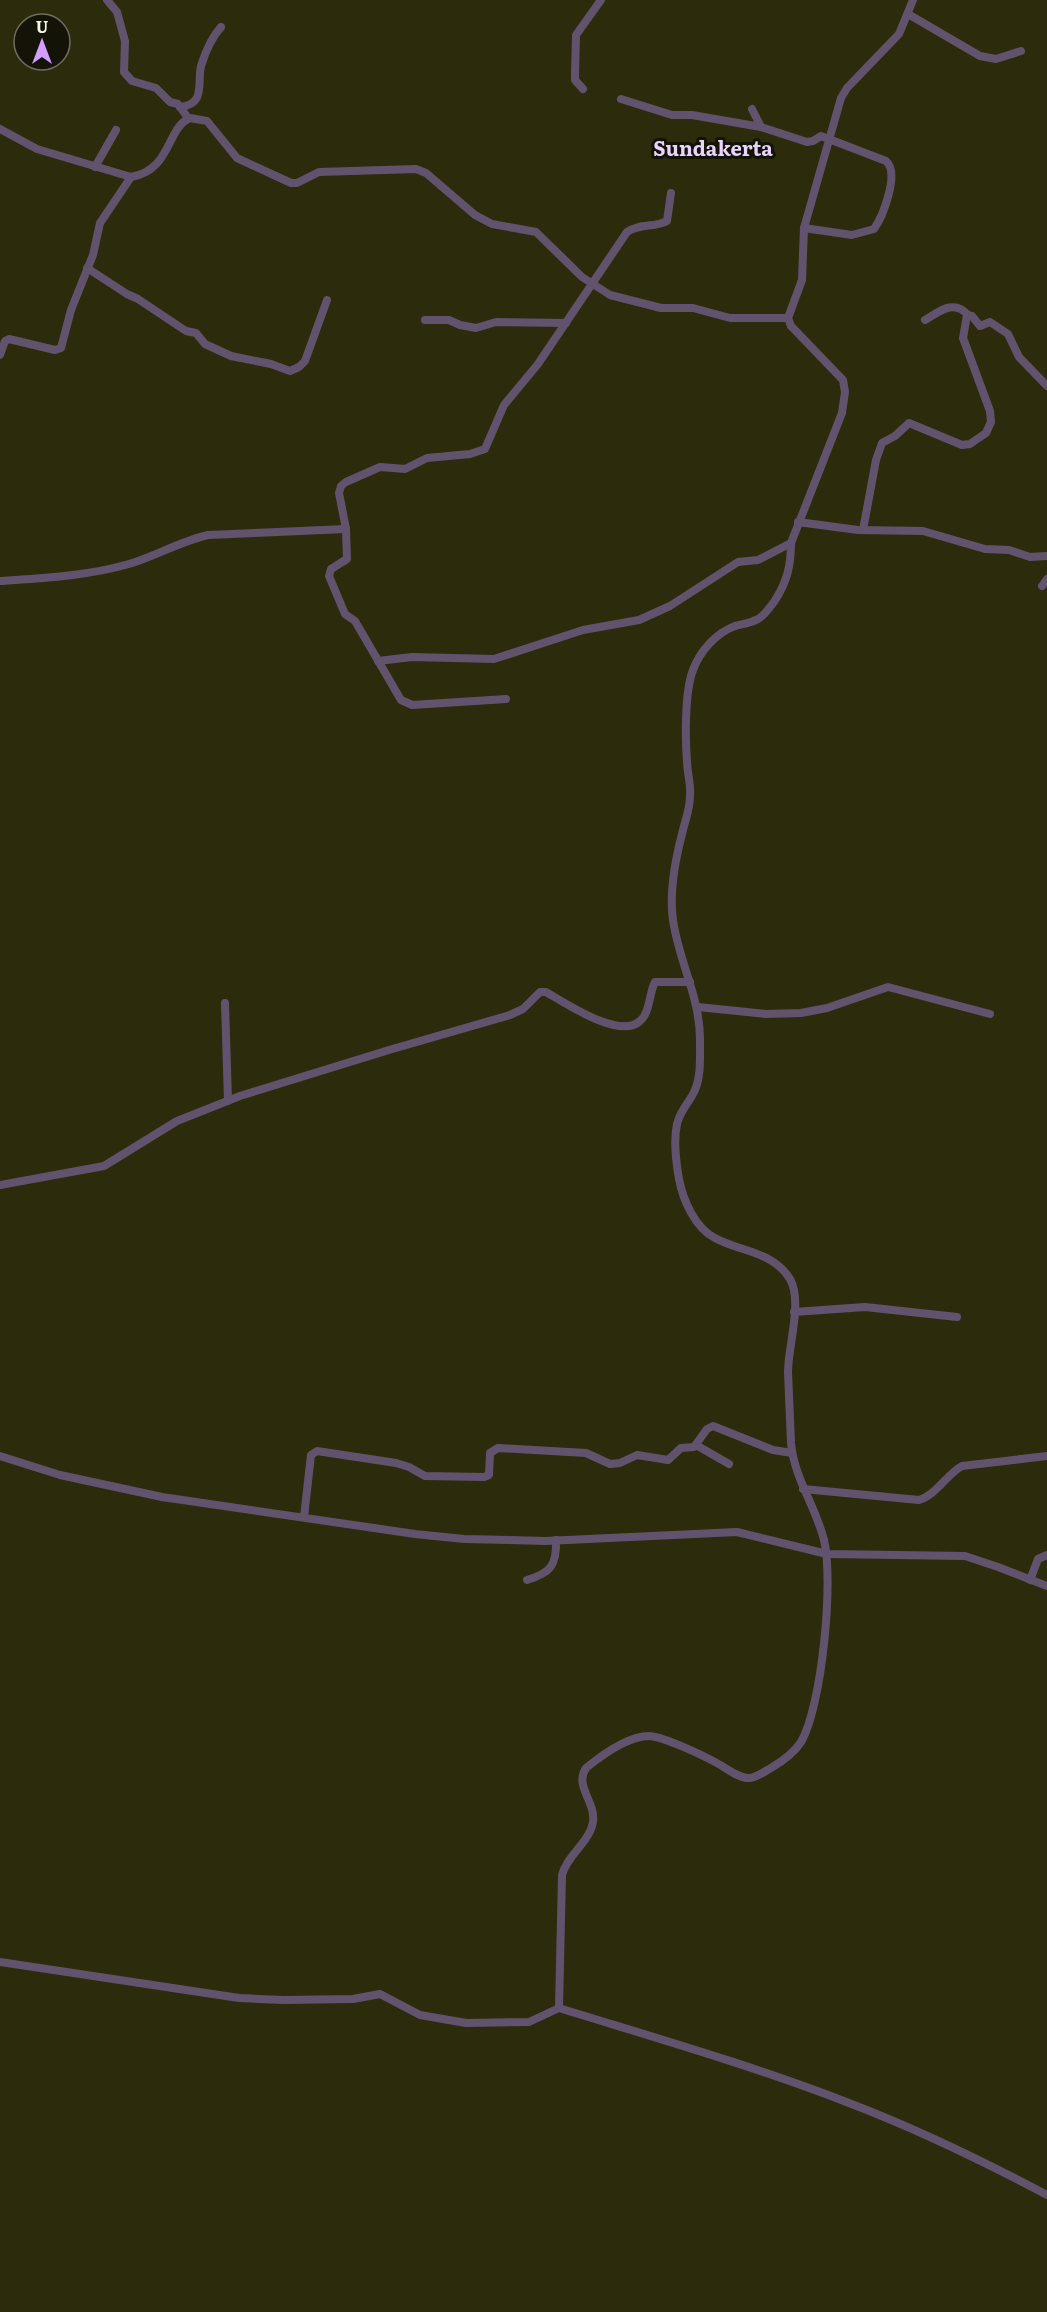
<svg xmlns="http://www.w3.org/2000/svg" width="1047" height="2312" font-family="Literata,serif">
	<style>
		.lines { fill: none; stroke-linecap: round; stroke-linejoin: round }
		.minor { stroke: #61536e; stroke-width: 8 }
		.labels { text-anchor: middle; dominant-baseline: central; stroke-width: 6; stroke-linejoin: round; paint-order: stroke }
		.quarter-label { font-size: 20px; font-weight: bold; fill: #e9d4fd; stroke: #131307 }
	</style>
	<rect width="100%" height="100%" fill="#2c2c0d"/>
	<g class="lines">
		<!-- minor -->
		<g class="minor">
			<polyline points="107,0 117,12 125,41 124,72 132,81 156,88 170,102 178,104 188,118"/>
			<path d="M 913,0 L 899,34 L 847,88 L 841,98 L 804,228 L 802,280 L 788,318 L 791,326 L 843,380 L 845,392 L 842,413 L 791,543 C 791,566 787,582 774,602 C 769,608 765,615 758,619 C 751,623 743,624 735,626 C 716,633 700,651 693,670 C 684,693 685,747 688,772 C 689,780 691,788 690,796 C 690,809 685,821 682,834 C 675,861 669,893 673,920 C 679,963 701,998 700,1043 C 700,1058 701,1076 695,1090 C 690,1102 680,1110 677,1124 C 673,1142 676,1162 679,1179 C 683,1200 695,1228 715,1238 C 740,1252 773,1251 790,1279 C 803,1302 788,1346 788,1372 C 789,1396 790,1420 791,1443 C 794,1478 816,1507 824,1540 C 834,1580 822,1706 801,1742 C 794,1753 783,1761 771,1768 C 765,1771 758,1777 750,1778 C 739,1779 725,1767 715,1762 C 702,1755 662,1736 649,1736 C 628,1736 602,1755 586,1768 C 574,1786 596,1802 593,1822 C 590,1842 567,1855 562,1875 L 559,2008 C 656,2038 754,2066 849,2103 C 917,2129 983,2161 1047,2195"/>
			<polyline points="908,14 980,56 996,59 1021,51"/>
			<polyline points="583,89 575,80 575,74 576,35 601,0"/>
			<polyline points="621,99 672,115 692,115 761,127"/>
			<path d="M 180,107 C 206,104 197,84 201,66 C 205,53 212,37 221,27"/>
			<path d="M 752,109 L 761,127 L 807,142 L 813,141 L 821,136 L 886,161 C 900,173 883,216 874,229 L 852,235 L 804,228"/>
			<path d="M 0,129 L 37,149 L 131,177 C 172,170 166,128 190,118 L 207,121 L 237,158 L 291,183 L 297,183 L 319,172 L 416,169 L 426,173 L 475,215 L 492,224 L 536,232 L 582,277 L 610,295 L 661,308 L 693,308 L 730,318 L 788,318"/>
			<polyline points="95,167 116,130"/>
			<polyline points="87,268 127,294 138,299 186,331 196,333 205,344 231,356 271,364 290,371 299,367 305,361 327,300"/>
			<polyline points="425,320 449,320 460,325 476,328 496,322 566,323"/>
			<path d="M 925,320 C 940,311 954,299 968,315"/>
			<polyline points="0,355 5,341 9,339 55,350 61,348 71,310 93,255 100,223 131,177"/>
			<polyline points="798,522 858,530 923,531 985,549 1009,550 1030,557 1047,556"/>
			<polyline points="346,529 347,559 331,569 329,576 345,614 355,621 401,700 412,705 506,699"/>
			<polyline points="863,530 876,460 882,443 895,436 909,423 962,445 970,444 986,433 991,422 990,411 963,338 967,315 972,316 980,326 990,322 1008,334 1019,357 1047,386"/>
			<path d="M 0,581 C 43,578 87,576 129,564 C 156,556 181,541 208,535 L 346,529 L 339,493 L 341,486 L 346,482 L 380,467 L 405,469 L 427,458 L 470,454 L 485,449 L 504,405 L 538,364 L 627,232 C 640,223 654,228 667,221 L 671,193"/>
			<polyline points="1042,586 1047,579"/>
			<polyline points="378,661 412,657 494,659 583,630 639,620 670,606 738,562 758,560 791,543"/>
			<polyline points="225,1003 228,1101"/>
			<polyline points="698,1007 766,1014 801,1013 827,1008 888,987 990,1014"/>
			<path d="M 0,1185 L 104,1166 L 177,1121 L 240,1096 L 389,1050 L 510,1015 L 523,1009 L 540,992 L 546,992 C 565,1003 620,1040 640,1021 C 650,1013 649,993 655,982 L 690,982"/>
			<polyline points="794,1312 865,1307 957,1317"/>
			<polyline points="696,1445 729,1464"/>
			<polyline points="0,1456 60,1475 162,1497 415,1534 464,1539 546,1541 737,1532 827,1554 965,1556 998,1567 1047,1586"/>
			<path d="M 803,1489 L 919,1500 C 936,1495 947,1474 962,1466 L 1047,1456"/>
			<polyline points="304,1517 311,1455 317,1451 396,1463 409,1467 425,1476 484,1477 489,1475 490,1453 498,1448 586,1453 610,1464 620,1463 637,1455 668,1460 681,1448 694,1447 707,1429 713,1426 773,1450 792,1453"/>
			<path d="M 527,1580 C 550,1573 557,1566 556,1540"/>
			<polyline points="1030,1580 1038,1559 1047,1555"/>
			<polyline points="0,1962 239,1998 283,2000 353,1999 380,1994 420,2015 466,2023 529,2022 559,2008"/>
		</g>
	</g>
	<g class="labels">
		<!-- quarter labels -->
		<g class="quarter-label">
			<text x="713" y="147">Sundakerta</text>
		</g>
	</g>
	<!-- north arrow -->
	<g transform="translate(42 42)"><circle r="28" fill="#131307" stroke="#6e6e5f" stroke-width="1.5"/>
	<path d="M0-4.5L10 22L0 15L-10 22Z" fill="#d29dfd"/>
	<text y="-9" font-size="16" font-weight="bold" text-anchor="middle" fill="#f6f6e4">U</text>
	</g>
</svg>
